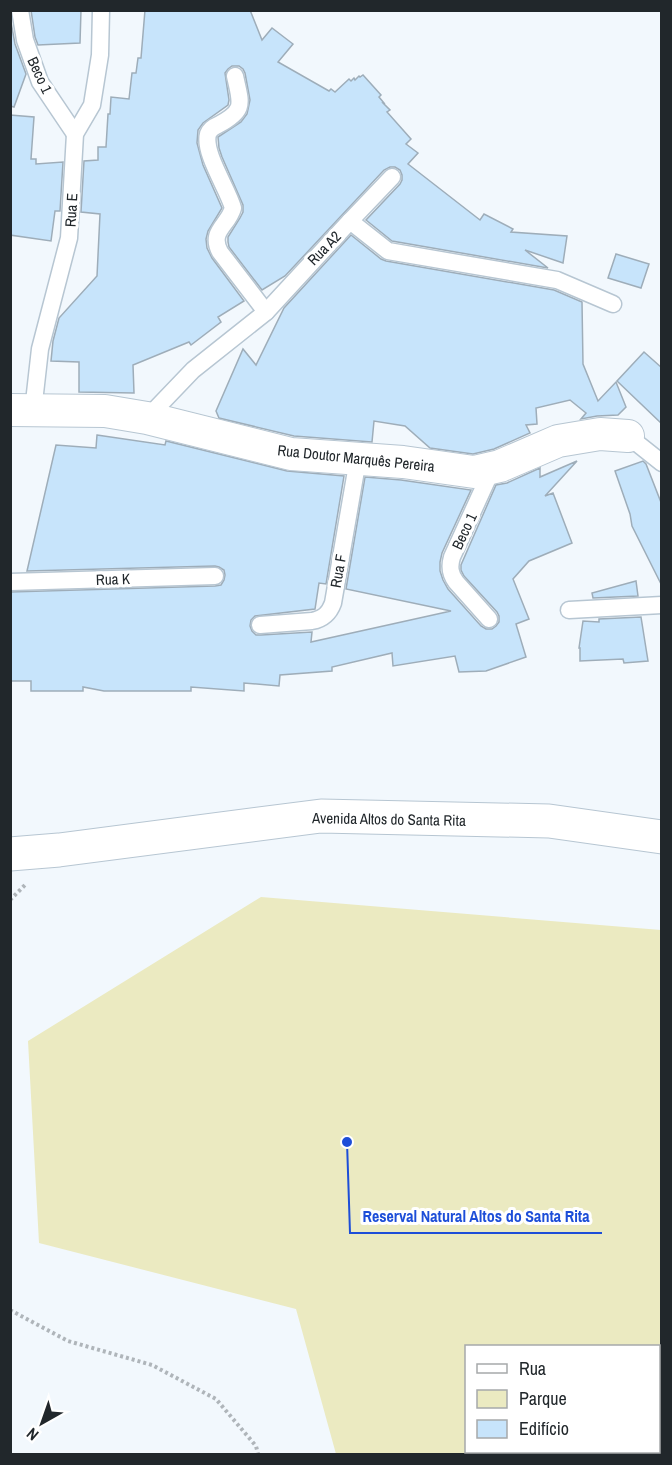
<svg xmlns="http://www.w3.org/2000/svg" width="672" height="1465" font-family="'Archivo Narrow',sans-serif">
	<style>
		.green { fill: #ebeac1; fill-rule: evenodd }
		.building { fill: #c7e4fb; stroke: #9eadb9; stroke-width: 1.5 }
		.lines { fill: none; stroke-linecap: round; stroke-linejoin: round }
		.lane-casing { stroke: #b7c6d2; stroke-width: 19 }
		.street-casing { stroke: #b7c6d2; stroke-width: 34 }
		.secondary-casing { stroke: #b7c6d2; stroke-width: 35 }
		.path { stroke: #afb5ba; stroke-width: 4; stroke-dasharray: 3 3; stroke-linecap: butt }
		.lane { stroke: #fff; stroke-width: 16 }
		.street { stroke: #fff; stroke-width: 32 }
		.secondary { stroke: #fff; stroke-width: 33 }
		.labels { text-anchor: middle; dominant-baseline: central; stroke-width: 6; stroke-linejoin: round; paint-order: stroke }
		.street-label { font-size: 15px; fill: #21272b; stroke: #fff }
		.leader { fill: none; stroke: #1d4ed8; stroke-width: 2 }
		.callout-dot { fill: #1d4ed8; stroke: #fff; stroke-width: 2 }
		.callout-label { font-size: 16px; text-anchor: middle; font-weight: bold; fill: #1d4ed8; stroke: #fff; stroke-width: 6; stroke-linejoin: round; paint-order: stroke }
	</style>
	<rect width="100%" height="100%" fill="#f2f8fd"/>
	<!-- green -->
	<path class="green" d="M 261,897 L 661,930 L 661,1454 L 336,1454 L 296,1309 L 39,1243 L 28,1041 ZM 466,1346 L 658,1346 L 658,1452 L 466,1452 Z"/>
	<!-- building -->
	<g class="building">
		<polygon points="31,10 81,10 80,43 38,45 35,37"/>
		<polygon points="145,10 250,10 262,40 272,28 293,44 278,62 329,91 331,89 335,92 349,79 351,81 354,78 355,80 359,76 360,77 363,75 381,95 379,97 384,103 383,103 390,110 387,112 411,139 406,144 418,153 408,164 480,220 484,214 513,229 511,232 567,236 563,263 525,250 548,268 392,241 366,220 400,184 402,180 402,175 400,170 395,167 390,167 384,170 285,276 262,290 229,247 228,242 228,237 240,218 243,212 243,205 222,157 219,148 218,137 241,122 247,114 250,100 245,73 243,69 239,66 232,66 228,69 225,73 229,100 228,105 203,123 198,130 197,143 203,165 222,208 208,231 206,239 207,248 212,258 244,301 218,317 221,322 191,345 189,342 133,365 134,393 79,392 79,362 51,361 53,341 59,318 97,276 100,214 81,212 84,161 98,160 98,147 106,147 108,114 110,114 111,97 129,99 132,73 136,73 138,58 141,58"/>
		<polygon points="10,17 15,44 26,74 14,107 10,106"/>
		<polygon points="10,115 34,117 31,159 36,159 36,164 63,162 60,211 55,211 51,241 10,235"/>
		<polygon points="351,235 381,259 386,261 554,290 582,302 583,364 598,401 616,382 626,407 618,415 597,416 581,419 586,413 570,400 536,408 537,424 526,425 530,433 494,449 473,454 430,448 405,426 374,421 372,442 294,436 219,418 216,411 243,349 256,365 284,308"/>
		<polygon points="616,254 649,264 641,288 608,278"/>
		<polygon points="644,352 662,368 662,424 617,381"/>
		<polygon points="97,435 165,445 166,441 287,471 344,476 326,584 319,583 315,609 255,616 251,620 250,626 252,631 256,635 261,635 312,632 311,642 451,611 346,589 365,477 401,480 471,490 442,553 440,562 440,571 443,580 448,589 481,626 486,629 492,629 496,626 499,622 499,616 497,612 464,576 461,570 461,565 496,485 507,483 540,468 540,477 577,461 545,496 553,493 572,543 529,561 513,579 529,619 516,624 526,657 486,671 459,672 455,656 393,666 392,653 332,667 332,671 280,675 279,686 244,683 244,691 191,687 191,691 104,691 83,687 83,691 31,691 31,681 10,681 10,592 215,586 221,585 224,580 225,575 224,570 219,567 215,566 27,571 56,445 96,448"/>
		<polygon points="643,461 646,464 662,505 662,586 632,526 630,514 615,471"/>
		<polygon points="636,581 638,596 593,598 592,593"/>
		<polygon points="641,617 648,661 624,663 623,659 580,661 580,648 579,648 583,621 599,622 599,619"/>
	</g>
	<g class="lines">
		<!-- lane casing -->
		<g class="lane-casing">
			<g id="lane">
				<polyline points="20,10 25,40 40,82 75,134"/>
				<path d="M 235,76 C 241,104 246,110 218,125 C 213,127 210,129 208,134 C 203,153 228,189 233,208 C 228,226 209,231 220,252 L 266,312"/>
				<polyline points="350,221 392,177"/>
				<polyline points="33,411 40,349 69,238 75,134 92,105 100,55 101,10"/>
				<polyline points="147,418 193,370 266,312 350,221 388,251 557,280 613,304"/>
				<polyline points="628,436 662,463"/>
				<polyline points="10,582 215,576"/>
				<polyline points="569,610 662,605"/>
				<path d="M 489,619 L 456,582 C 450,574 449,567 452,557 L 493,467"/>
				<path d="M 260,625 L 312,621 C 323,619 329,614 333,603 L 358,459"/>
			</g>
		</g>
		<!-- street casing -->
		<g class="street-casing">
			<polyline id="street" points="10,410 105,411 147,418 291,454 403,462 474,472 500,466 558,441 600,434 628,436"/>
		</g>
		<!-- secondary casing -->
		<g class="secondary-casing">
			<polyline id="secondary" points="10,854 59,850 321,816 549,821 662,837"/>
		</g>
		<!-- path -->
		<g class="path">
			<polyline points="10,900 25,885"/>
			<polyline points="10,1310 68,1341 152,1365 216,1399 256,1446 258,1454"/>
		</g>
		<!-- lane -->
		<use href="#lane" class="lane"/>
		<!-- street -->
		<use href="#street" class="street"/>
		<!-- secondary -->
		<use href="#secondary" class="secondary"/>
	</g>
	<g class="labels">
		<!-- street labels -->
		<g class="street-label">
			<text transform="translate(40 75) rotate(65)">Beco 1</text>
			<text transform="translate(71 210) rotate(-87)">Rua E</text>
			<text transform="translate(324 248) rotate(-46)">Rua A2</text>
			<text transform="translate(356 458) rotate(6)">Rua Doutor Marquês Pereira</text>
			<text transform="translate(464 531) rotate(-65)">Beco 1</text>
			<text transform="translate(338 571) rotate(-80)">Rua F</text>
			<text transform="translate(113 579) rotate(-2)">Rua K</text>
			<text transform="translate(389 819) rotate(1)">Avenida Altos do Santa Rita</text>
		</g>
	</g>
	<!-- callouts -->
	<path class="leader" d="M347 1142L350 1233H602"/>
	<circle class="callout-dot" cx="347" cy="1142" r="6"/>
	<g class="callout-label">
		<text x="476" y="1222">Reserval Natural Altos do Santa Rita</text>
	</g>
	<!-- border -->
	<rect width="672" height="1465" fill="none" stroke="#21272b" stroke-width="24"/>
	<!-- legend -->
	<rect x="465" y="1345" width="195" height="108" fill="#ffffff" stroke="#a6a9aa" stroke-width="1.5"/>
	<rect x="477" y="1364" width="30" height="9" fill="#ffffff" stroke="#a6a9aa" stroke-width="1.5"/>
	<text x="519" y="1375" font-size="18" fill="#21272b">Rua</text>
	<rect x="477" y="1390" width="30" height="18" fill="#ebeac1" stroke="#a6a9aa" stroke-width="1.5"/>
	<text x="519" y="1405" font-size="18" fill="#21272b">Parque</text>
	<rect x="477" y="1420" width="30" height="18" fill="#c7e4fb" stroke="#a6a9aa" stroke-width="1.5"/>
	<text x="519" y="1435" font-size="18" fill="#21272b">Edifício</text>
	<!-- north arrow -->
	<g transform="translate(42 1423) rotate(220)" stroke="#ffffff" stroke-width="4.5" paint-order="stroke">
	<path d="M0-4.5L10 22L0 15L-10 22Z" fill="#21272b"/>
	<text y="-9" font-size="16" font-weight="bold" text-anchor="middle" fill="#21272b">N</text>
	</g>
</svg>
